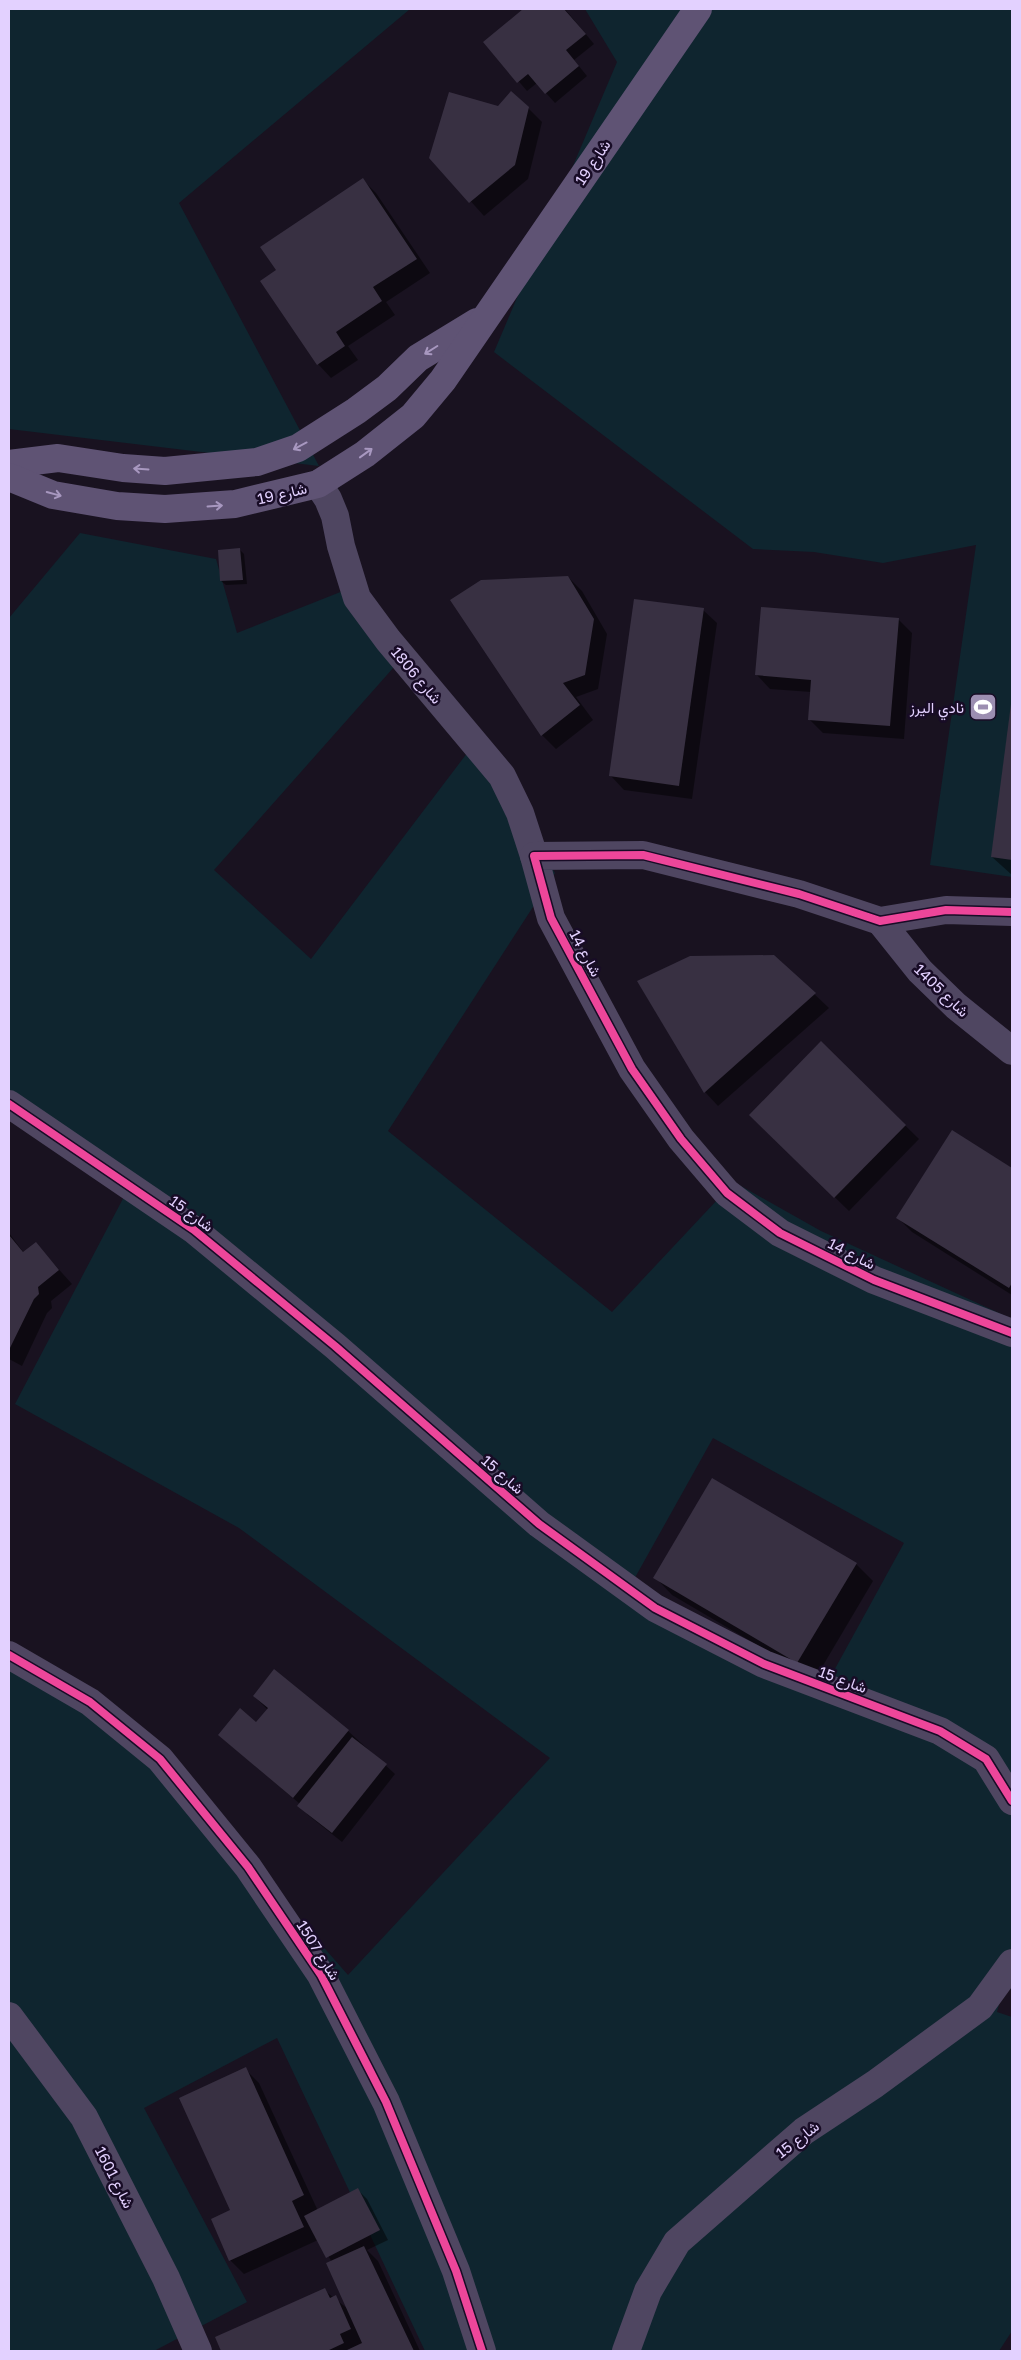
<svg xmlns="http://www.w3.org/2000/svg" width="1021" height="2360" font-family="'Golos Text',Vazirmatn,sans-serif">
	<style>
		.green { fill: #0f252f; fill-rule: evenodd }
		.shadow { fill: #0007 }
		.building { fill: #383042 }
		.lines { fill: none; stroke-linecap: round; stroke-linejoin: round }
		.minor { stroke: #4f4661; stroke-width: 28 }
		.secondary { stroke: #5f5374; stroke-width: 28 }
		.cycleway-casing { stroke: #180c26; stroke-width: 11 }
		.cycleway { stroke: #ed469a; stroke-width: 8 }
		.oneway { stroke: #a898c0 }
		.labels { text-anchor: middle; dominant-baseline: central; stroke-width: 5; stroke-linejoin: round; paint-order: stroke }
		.street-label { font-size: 15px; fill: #e3d1ff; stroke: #180c26 }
		.poi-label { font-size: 15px; fill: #e3d1ff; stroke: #180c26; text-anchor: end }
	</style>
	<rect width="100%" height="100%" fill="#191220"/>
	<!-- green -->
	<g class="green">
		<polygon points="9,9 410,9 179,203 319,466 9,429"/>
		<polygon points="585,9 1012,9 1012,877 930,865 976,545 883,563 814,552 753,549 494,352 617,62"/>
		<path d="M 80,533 L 216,559 L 237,633 L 348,589 L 402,658 L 214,870 L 311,959 L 474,744 L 555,873 L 388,1131 L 612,1312 L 734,1182 L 821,1231 L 1012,1319 L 1012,1956 L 997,2012 L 1012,2017 L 1012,2331 L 999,2351 L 425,2351 L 277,2038 L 144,2108 L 247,2302 L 154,2351 L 9,2351 L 9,1651 L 203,1810 L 348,1975 L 550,1758 L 239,1528 L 15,1404 L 127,1191 L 9,1116 L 9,618 ZM 713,1438 L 904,1543 L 825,1687 L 632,1583 Z"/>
	</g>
	<!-- shadow -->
	<g class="shadow">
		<polygon points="525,9 565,9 594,44 574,60 587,76 555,103 537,83 527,91 485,42"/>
		<polygon points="498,107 528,108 542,122 528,179 484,216 431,157"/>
		<polygon points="363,180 376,193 430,273 386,302 395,315 348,346 358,360 331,378 318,364 278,270"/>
		<polygon points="240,550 244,554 247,584 226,585 221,581"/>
		<polygon points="568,577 582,591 607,634 598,689 576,697 593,720 556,749 542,735"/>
		<polygon points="703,610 717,623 692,799 624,790 611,776"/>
		<polygon points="898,619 912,633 904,739 823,733 809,719 811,692 770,689 757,675"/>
		<polygon points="1012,705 1012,875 992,857"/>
		<polygon points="774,956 829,1008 718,1106 705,1092"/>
		<polygon points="821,1043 919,1139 849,1211 750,1115"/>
		<polygon points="953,1132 1012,1169 1012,1295 912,1232 898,1218"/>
		<polygon points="9,1233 24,1253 36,1244 72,1284 51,1301 52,1308 47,1313 22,1366 9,1359"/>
		<polygon points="856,1564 873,1581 815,1679 672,1595 655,1577"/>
		<polygon points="274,1671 348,1731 395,1774 342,1842 308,1815 300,1804 219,1735 256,1724 268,1710 254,1696"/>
		<polygon points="245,2069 259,2083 318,2211 358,2190 367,2199 388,2240 367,2250 378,2261 420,2351 223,2351 217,2338 324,2290 348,2309 332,2262 318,2240 244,2274 230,2260 232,2211"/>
	</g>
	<!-- building -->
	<g class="building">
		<polygon points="523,9 564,9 586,34 566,50 579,66 545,94 528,74 517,83 483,42"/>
		<polygon points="511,91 529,107 515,165 469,203 429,158 449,92 498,106"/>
		<polygon points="363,178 417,259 373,287 382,301 336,332 345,346 317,365 260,281 276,270 260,247"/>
		<polygon points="240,548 243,580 220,581 218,550"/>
		<polygon points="568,576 594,619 585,675 563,683 580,705 541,736 450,600 481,580"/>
		<polygon points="634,599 704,608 679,786 609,776"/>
		<polygon points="761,607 899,618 890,726 808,720 811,680 755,675"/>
		<polygon points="1011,704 1012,704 1012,860 991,857"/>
		<polygon points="774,955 816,993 704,1093 637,981 690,956"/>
		<polygon points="821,1041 906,1125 834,1198 749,1115"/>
		<polygon points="952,1130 1012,1168 1012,1283 1009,1288 896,1218"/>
		<polygon points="9,1235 23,1252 36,1242 59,1270 38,1287 39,1294 34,1299 9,1350"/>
		<polygon points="712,1478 857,1563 797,1663 653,1578"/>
		<polygon points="274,1669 349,1730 293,1798 218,1735 240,1708 256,1722 268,1708 253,1696"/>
		<polygon points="352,1737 387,1764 332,1833 297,1806"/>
		<polygon points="246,2067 304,2195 292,2201 304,2227 229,2261 211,2219 230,2210 179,2098"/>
		<polygon points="358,2188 380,2230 326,2258 304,2216"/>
		<polygon points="364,2246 414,2351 347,2351 347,2350 362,2343 326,2263"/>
		<polygon points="325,2288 330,2298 336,2295 351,2329 340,2334 344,2343 327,2351 221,2351 215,2337"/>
	</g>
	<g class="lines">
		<!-- minor -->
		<g class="minor">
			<polyline points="318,484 328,499 335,516 341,546 357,598 388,640 502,776 520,813 534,856"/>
			<polyline points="1012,912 946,910 880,921 799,894 643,855 534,856 551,918 632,1069 681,1139 727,1193 780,1233 874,1280 1012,1333"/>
			<polyline points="880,921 920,971 956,1006 1012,1051"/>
			<polyline points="9,1104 194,1230 335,1346 539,1524 655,1608 764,1664 940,1731 986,1759 1012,1801"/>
			<polyline points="9,1655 90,1702 160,1759 248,1867 321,1975 386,2102 456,2271 482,2351"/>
			<polyline points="9,2016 84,2117 166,2278 198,2351"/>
			<polyline points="626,2351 648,2291 677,2242 804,2131 875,2084 980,2007 1012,1963"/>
		</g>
		<!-- secondary -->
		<g class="secondary">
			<polyline points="9,464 58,458 123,468 165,471 257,462 298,448 356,411 387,388 418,358 477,322"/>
			<polyline points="9,477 53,495 117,506 165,509 235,504 318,484 365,454 413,416 443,380 698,9"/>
		</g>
		<!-- cycleway casing -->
		<g class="cycleway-casing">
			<g id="cycleway">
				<polyline points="1012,912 946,910 880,921 799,894 643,855 534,856 551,918 632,1069 681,1139 727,1193 780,1233 874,1280 1012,1333"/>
				<polyline points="9,1104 194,1230 335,1346 539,1524 655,1608 764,1664 940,1731 986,1759 1012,1801"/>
				<polyline points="9,1655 90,1702 160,1759 248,1867 321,1975 386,2102 456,2271 482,2351"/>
			</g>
		</g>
		<!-- cycleway -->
		<use href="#cycleway" class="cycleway"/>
	</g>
	<!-- one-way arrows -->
	<defs><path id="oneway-shaft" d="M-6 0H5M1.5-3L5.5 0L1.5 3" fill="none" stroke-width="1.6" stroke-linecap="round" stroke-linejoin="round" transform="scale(1.25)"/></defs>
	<g class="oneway">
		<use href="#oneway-shaft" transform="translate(431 350) rotate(148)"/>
		<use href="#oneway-shaft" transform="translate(300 446) rotate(152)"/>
		<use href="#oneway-shaft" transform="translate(366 453) rotate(-36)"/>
		<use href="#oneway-shaft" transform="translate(141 469) rotate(-176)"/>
		<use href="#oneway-shaft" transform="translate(54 494) rotate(15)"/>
		<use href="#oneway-shaft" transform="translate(215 506) rotate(-4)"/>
	</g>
	<!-- icons -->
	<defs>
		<g id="stadium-square" transform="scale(1.4375)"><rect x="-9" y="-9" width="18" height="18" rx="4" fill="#9c8eb1" stroke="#180c26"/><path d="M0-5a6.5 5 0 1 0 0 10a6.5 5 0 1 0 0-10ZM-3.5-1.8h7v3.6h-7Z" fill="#fff"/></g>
	</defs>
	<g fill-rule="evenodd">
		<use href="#stadium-square" x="983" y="707"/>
	</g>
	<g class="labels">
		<!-- street labels -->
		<g class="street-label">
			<text transform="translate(592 162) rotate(-56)">شارع 19</text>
			<text transform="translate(282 493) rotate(-13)">شارع 19</text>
			<text transform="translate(417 675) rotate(50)">شارع 1806</text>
			<text transform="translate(586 953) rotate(62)">شارع 14</text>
			<text transform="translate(942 990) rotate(44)">شارع 1405</text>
			<text transform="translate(192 1213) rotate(36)">شارع 15</text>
			<text transform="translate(852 1253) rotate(27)">شارع 14</text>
			<text transform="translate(503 1474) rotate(41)">شارع 15</text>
			<text transform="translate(843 1679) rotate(20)">شارع 15</text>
			<text transform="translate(319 1950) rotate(58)">شارع 1507</text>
			<text transform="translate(797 2139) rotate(-38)">شارع 15</text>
			<text transform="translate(115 2177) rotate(63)">شارع 1601</text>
		</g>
		<!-- poi labels -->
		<g class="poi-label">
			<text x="964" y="707">نادي اليرز</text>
		</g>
	</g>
	<!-- border -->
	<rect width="1021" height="2360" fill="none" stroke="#e3d1ff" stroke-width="20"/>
</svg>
